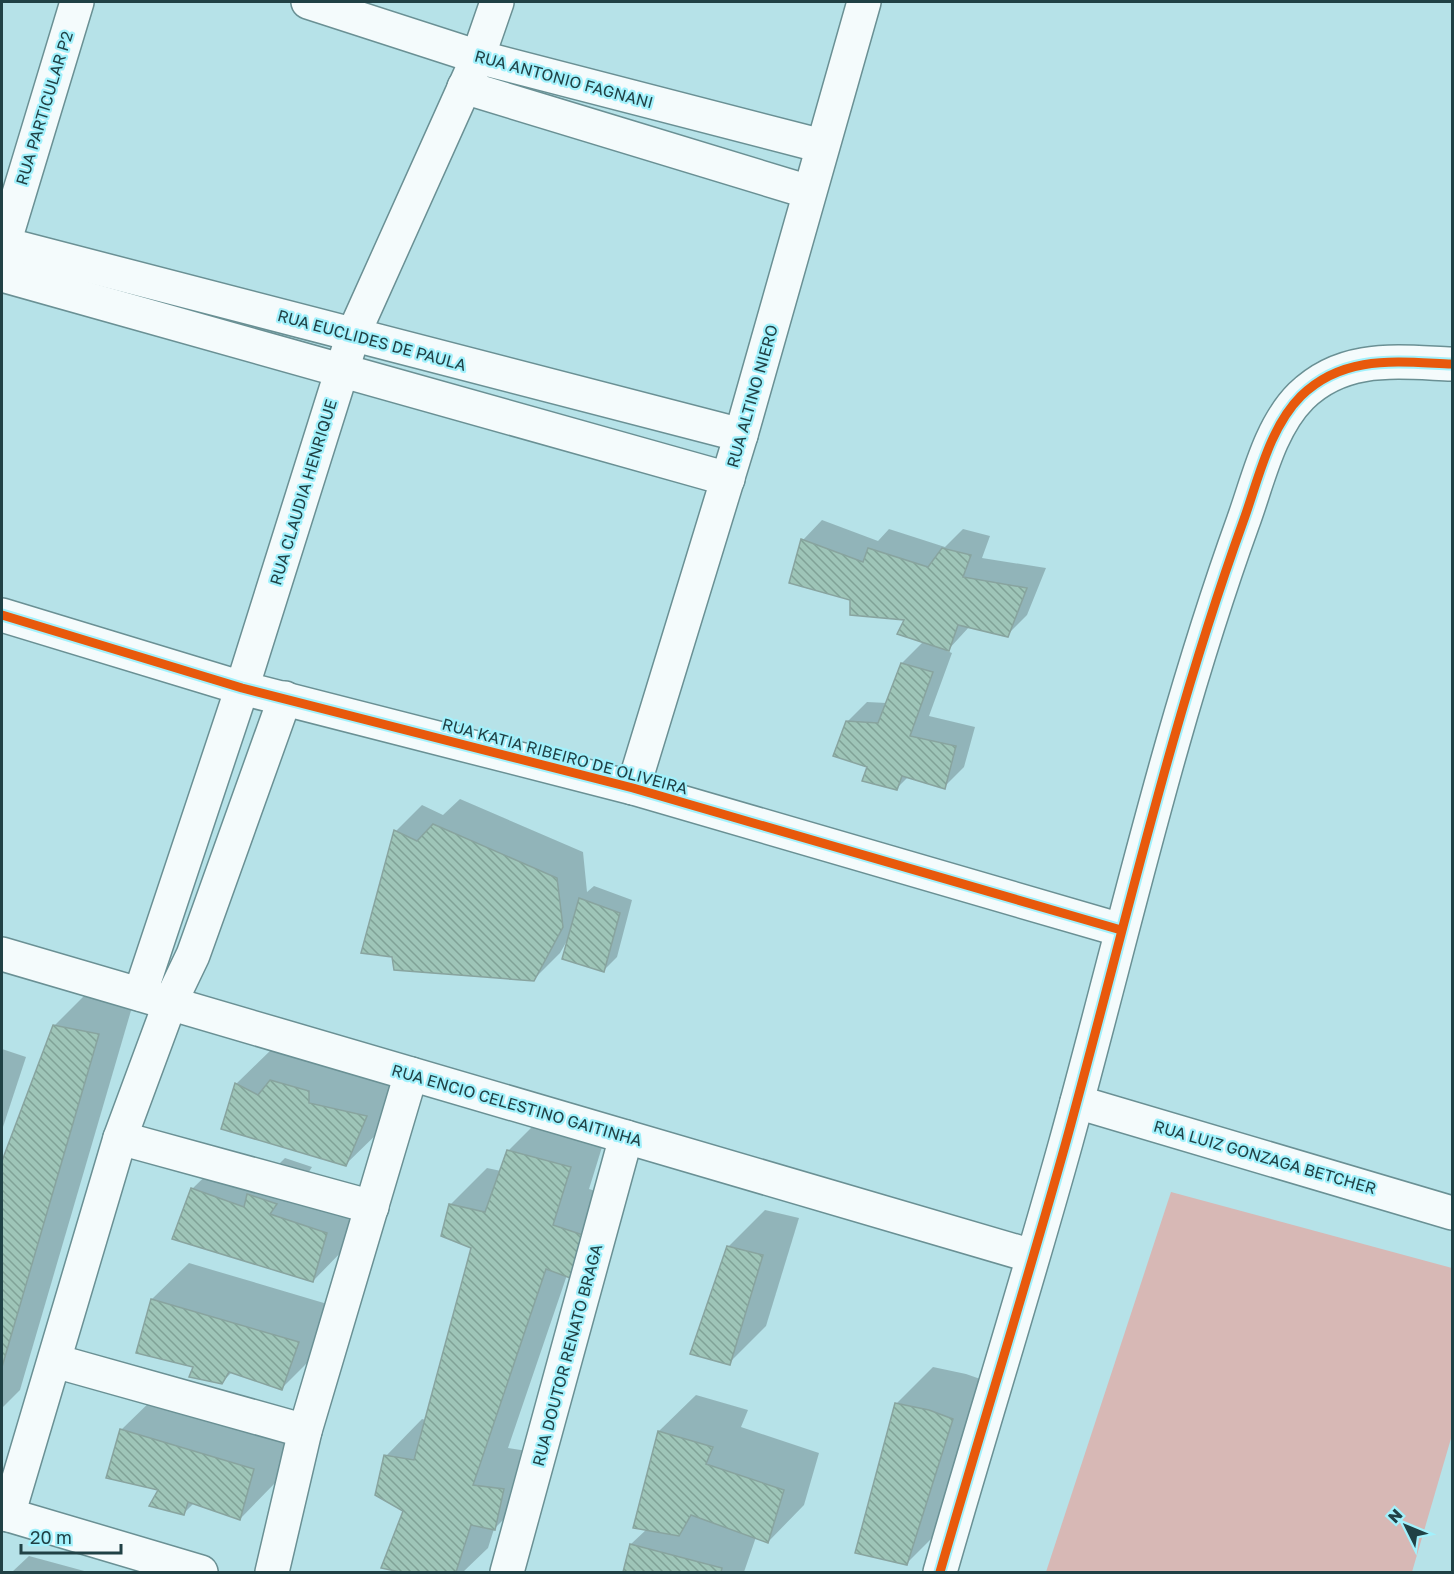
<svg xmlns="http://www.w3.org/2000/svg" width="1454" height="1574" font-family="'Golos Text',sans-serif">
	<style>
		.green { fill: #d7b8b5 }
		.shadow { fill: #0003 }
		.building { fill: url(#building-back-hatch); stroke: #88a49f; stroke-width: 1.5 }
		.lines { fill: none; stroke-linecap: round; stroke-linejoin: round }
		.minor-casing { stroke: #6a9094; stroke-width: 36 }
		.minor { stroke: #f4fbfc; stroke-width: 33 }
		.cycleway-casing { stroke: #a2f1fc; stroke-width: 13 }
		.cycleway { stroke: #e8590c; stroke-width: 9 }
		.labels { text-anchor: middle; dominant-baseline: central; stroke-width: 4.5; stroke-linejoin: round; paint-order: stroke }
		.street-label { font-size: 16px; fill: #204145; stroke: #a2f1fc }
	</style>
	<defs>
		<pattern id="building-back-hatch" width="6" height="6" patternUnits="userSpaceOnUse" patternTransform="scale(1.5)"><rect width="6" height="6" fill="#9ec5b8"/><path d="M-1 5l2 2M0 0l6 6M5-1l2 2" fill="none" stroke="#80a297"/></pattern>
	</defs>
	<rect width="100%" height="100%" fill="#b6e2e8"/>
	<!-- green -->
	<polygon class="green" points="1171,1192 1452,1268 1452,1435 1412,1572 1046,1572"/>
	<!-- shadow -->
	<g class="shadow">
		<polygon points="822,520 878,541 889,529 945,547 963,529 990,536 982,558 1046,568 1027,615 1007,635 970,626 947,651 952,653 929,716 975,727 964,767 944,787 909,776 897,788 869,766 847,722 867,702 887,703 902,663 924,641 907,619 851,599 803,540"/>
		<polygon points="460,799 583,852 587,892 594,886 632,900 617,957 604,970 568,939 560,953 534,979 396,831 422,805 443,815"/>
		<polygon points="91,989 135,997 20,1390 2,1408 2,1165 54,1026"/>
		<polygon points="308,1044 402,1079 383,1128 346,1164 236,1084 273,1048 294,1058"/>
		<polygon points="2,1049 26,1057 2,1130"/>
		<polygon points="545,1114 607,1131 589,1189 624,1200 567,1275 508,1448 540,1453 531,1492 494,1529 488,1548 463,1572 405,1572 383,1567 405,1510 386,1456 422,1419 426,1420 473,1248 443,1235 451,1204 487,1168 501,1171 509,1150"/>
		<polygon points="229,1153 275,1168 285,1158 312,1167 305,1178 363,1196 349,1244 313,1281 192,1189"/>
		<polygon points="765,1210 799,1218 766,1326 729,1363 728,1247"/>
		<polygon points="189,1263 334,1306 318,1352 281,1389 233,1371 221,1383 152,1299"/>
		<polygon points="933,1367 966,1374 989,1382 943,1527 907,1563 896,1404"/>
		<polygon points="158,1394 290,1432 276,1482 240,1519 195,1502 184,1513 160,1489 121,1430"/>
		<polygon points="696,1395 748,1410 741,1427 819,1453 804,1505 768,1542 756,1537 744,1572 624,1572 631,1544 647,1529 635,1527 659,1431"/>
		<polygon points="29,1556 88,1572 12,1572"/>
	</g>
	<!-- building -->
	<g class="building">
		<polygon points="801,539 863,562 868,548 928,567 942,548 971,555 963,577 1027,588 1008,637 958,625 949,651 897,634 904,620 850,615 850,600 789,583"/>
		<polygon points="901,663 933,672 910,736 956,746 945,789 902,776 897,790 862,781 867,767 833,756 846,721 878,723"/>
		<polygon points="433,824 557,878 563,927 534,981 394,970 392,957 361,953 394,830 417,841"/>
		<polygon points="579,898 620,913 604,972 562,959"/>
		<polygon points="53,1025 99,1034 2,1367 2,1161"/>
		<polygon points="270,1080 309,1091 309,1103 367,1116 346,1166 221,1129 235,1083 258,1095"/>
		<polygon points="507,1150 571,1167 553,1225 589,1237 573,1279 546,1269 473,1485 504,1489 495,1530 471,1525 456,1572 400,1572 381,1568 403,1511 375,1495 384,1455 414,1460 471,1248 441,1236 449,1204 485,1212"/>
		<polygon points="191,1188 244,1207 247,1194 277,1204 270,1214 327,1233 313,1282 172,1239"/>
		<polygon points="727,1246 763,1255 730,1365 690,1354"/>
		<polygon points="151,1299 299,1342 282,1390 229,1372 222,1384 189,1377 193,1367 136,1353"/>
		<polygon points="895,1403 929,1410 953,1419 907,1565 855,1553"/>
		<polygon points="120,1429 254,1469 240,1520 188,1502 184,1515 149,1506 158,1490 106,1478"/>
		<polygon points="658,1431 713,1447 706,1464 784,1490 768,1543 691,1515 679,1536 633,1528"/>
		<polygon points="630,1544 722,1568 721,1572 623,1572"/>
	</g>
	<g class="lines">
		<!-- minor casing -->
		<g class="minor-casing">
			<g id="minor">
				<polyline points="308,2 478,57 822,146"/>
				<polyline points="464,87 809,192"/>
				<polyline points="4,244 741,435"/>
				<polyline points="2,250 77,2"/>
				<polyline points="2,275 728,479"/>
				<polyline points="2,615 242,688 633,788 1121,930"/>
				<polyline points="633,788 741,435 864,2"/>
				<polyline points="2,954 1032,1256"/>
				<polyline points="140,994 242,688 353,335 478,57 497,2"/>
				<polyline points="1077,1102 1452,1213"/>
				<polyline points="120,1138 372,1207"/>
				<polyline points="55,1361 305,1431"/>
				<polyline points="2,1513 201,1572"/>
				<polyline points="8,1515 120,1138 170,1003 193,955 285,698"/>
				<polyline points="272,1572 305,1431 411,1074"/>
				<polyline points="507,1572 626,1137"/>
				<path d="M 940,1572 C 981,1429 1026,1286 1066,1142 C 1123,935 1170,724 1243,522 C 1258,481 1269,428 1301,396 C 1344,354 1397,362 1452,364"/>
			</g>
		</g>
		<!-- minor -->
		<use href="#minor" class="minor"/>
		<!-- cycleway casing -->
		<g class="cycleway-casing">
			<g id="cycleway">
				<polyline points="2,615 242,688 633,788 1121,930"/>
				<path d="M 940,1572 C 981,1429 1026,1286 1066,1142 C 1123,935 1170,724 1243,522 C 1258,481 1269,428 1301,396 C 1344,354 1397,362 1452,364"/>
			</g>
		</g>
		<!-- cycleway -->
		<use href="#cycleway" class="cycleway"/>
	</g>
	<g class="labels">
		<!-- street labels -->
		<g class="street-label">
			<text transform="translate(564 79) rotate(15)">RUA ANTONIO FAGNANI</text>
			<text transform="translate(44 108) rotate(-73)">RUA PARTICULAR P2</text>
			<text transform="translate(372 340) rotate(15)">RUA EUCLIDES DE PAULA</text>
			<text transform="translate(752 396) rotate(-74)">RUA ALTINO NIERO</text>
			<text transform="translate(303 492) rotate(-73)">RUA CLAUDIA HENRIQUE</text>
			<text transform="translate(565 756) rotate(15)">RUA KATIA RIBEIRO DE OLIVEIRA</text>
			<text transform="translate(517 1105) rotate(16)">RUA ENCIO CELESTINO GAITINHA</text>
			<text transform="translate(1265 1157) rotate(16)">RUA LUIZ GONZAGA BETCHER</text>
			<text transform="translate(567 1355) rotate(-75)">RUA DOUTOR RENATO BRAGA</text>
		</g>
	</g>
	<!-- border -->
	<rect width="1454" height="1574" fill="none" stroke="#204145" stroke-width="6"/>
	<!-- north arrow -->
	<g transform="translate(1406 1526) rotate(313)" stroke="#a2f1fc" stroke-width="4.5" paint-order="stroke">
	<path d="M0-4.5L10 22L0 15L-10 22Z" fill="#204145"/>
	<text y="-9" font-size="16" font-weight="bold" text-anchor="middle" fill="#204145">N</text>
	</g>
	<!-- scale -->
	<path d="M21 1544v9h100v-9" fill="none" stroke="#204145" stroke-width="3"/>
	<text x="30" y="1544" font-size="18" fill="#204145" stroke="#a2f1fc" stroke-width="4.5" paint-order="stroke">20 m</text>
</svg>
